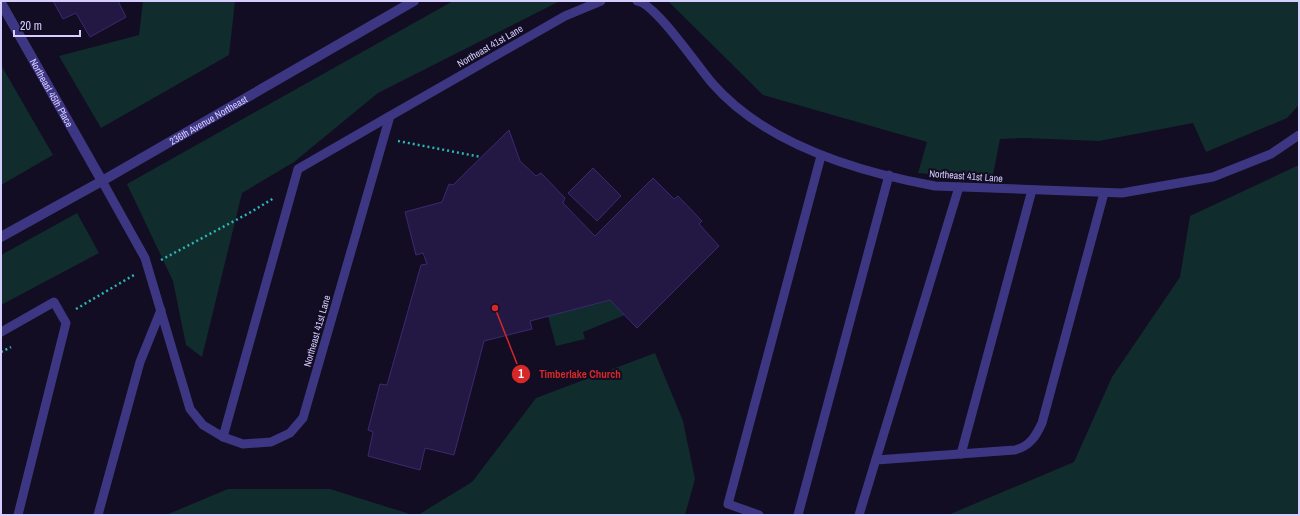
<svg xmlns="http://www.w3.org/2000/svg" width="1300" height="516" font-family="'Archivo Narrow',sans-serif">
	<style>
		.green { fill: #102c2d }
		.building { fill: #231844; stroke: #3b2971 }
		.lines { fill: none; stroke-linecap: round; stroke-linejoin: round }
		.path { stroke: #2ab7b6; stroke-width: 2.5; stroke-dasharray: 2 3; stroke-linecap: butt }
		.service { stroke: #3d3683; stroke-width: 9 }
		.minor { stroke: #3d3683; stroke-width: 10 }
		.tertiary { stroke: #3d3683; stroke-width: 10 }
		.labels { text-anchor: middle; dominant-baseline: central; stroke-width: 4; stroke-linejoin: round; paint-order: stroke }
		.street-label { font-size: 10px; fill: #d6ceff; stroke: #120d22 }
		.leader { fill: none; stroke: #d62828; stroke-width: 1.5 }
		.callout-dot { fill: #d62828; stroke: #120d22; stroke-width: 1.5 }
		.mark-label { font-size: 12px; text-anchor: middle; font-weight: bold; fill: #fff }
		.callout-label { font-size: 11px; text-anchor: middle; font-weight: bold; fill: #d62828; stroke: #120d22; stroke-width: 4; stroke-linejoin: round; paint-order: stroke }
	</style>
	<rect width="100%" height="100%" fill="#120d22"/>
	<!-- green -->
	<g class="green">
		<polygon points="143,1 235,1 229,55 101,128 59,56 139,35"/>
		<polygon points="453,1 560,1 378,93 294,162 242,193 202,357 186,345 173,281 127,184"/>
		<polygon points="668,1 1299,1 1299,105 1287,118 1206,152 1193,123 1099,141 1024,138 1000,139 992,180 918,173 927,142 763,95"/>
		<polygon points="1,65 53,155 1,185"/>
		<polygon points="1299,165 1299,515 948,515 1074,462 1112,377 1180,277 1190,216"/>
		<polygon points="77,213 99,253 1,305 1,255"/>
		<polygon points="610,300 625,315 583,332 585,339 556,346 548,316"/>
		<polygon points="655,353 683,421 695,479 685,515 418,515 472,482 536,398"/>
		<polygon points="228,489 330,489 413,515 166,515"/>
	</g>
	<!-- building -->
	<g class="building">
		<polygon points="53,1 118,1 126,17 90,37 76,13 63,19"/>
		<polygon points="509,130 520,161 536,176 541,173 565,198 563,203 595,236 653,178 674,199 678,196 702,221 699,224 719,246 637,328 610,300 530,321 532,329 484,341 454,455 425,448 420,470 368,456 373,432 368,430 380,384 387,385 421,265 427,264 423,253 416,255 405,212 442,202 449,184 453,185"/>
		<polygon points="593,168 621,196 597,221 568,193"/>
	</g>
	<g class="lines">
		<!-- path -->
		<g class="path">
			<polyline points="398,141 481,157"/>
			<polyline points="161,260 251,212 274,198"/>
			<polyline points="76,309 134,275"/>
			<polyline points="1,352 11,347"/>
		</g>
		<!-- service -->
		<g class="service">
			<path d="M 637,1 C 655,3 698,67 712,83 C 765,144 858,172 935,186 L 1122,193 L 1213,177 L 1271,154 L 1299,135"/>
			<polyline points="102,181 145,258 190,409 203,425 223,437 243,444 271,442 290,433 303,418 390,116 565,16 601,1"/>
			<polyline points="1,332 54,302 66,323 18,515"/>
			<polyline points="223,437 298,169 390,116"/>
			<polyline points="961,454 1032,190"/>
			<path d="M 876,460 L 1015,450 C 1030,446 1036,436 1042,423 L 1104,193"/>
			<polyline points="98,515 140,362 161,310"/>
			<polyline points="759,515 728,504 821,156"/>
			<polyline points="798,515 889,175"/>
			<polyline points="859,515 959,187"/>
		</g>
		<!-- minor -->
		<path class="minor" id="s1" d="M 1,3 L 102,181"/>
		<!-- tertiary -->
		<path class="tertiary" id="s2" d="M 1,237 L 102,181 L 414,1"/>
	</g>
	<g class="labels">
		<!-- street labels -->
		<g class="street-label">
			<text transform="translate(490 46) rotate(-30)">Northeast 41st Lane</text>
			<text stroke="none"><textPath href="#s1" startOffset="103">Northeast 45th Place</textPath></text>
			<text stroke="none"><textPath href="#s2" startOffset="238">236th Avenue Northeast</textPath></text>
			<text transform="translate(966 176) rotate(4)">Northeast 41st Lane</text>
			<text transform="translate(317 331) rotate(-74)">Northeast 41st Lane</text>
		</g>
	</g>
	<!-- callouts -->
	<path class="leader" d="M495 308L521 374"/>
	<g class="callout-dot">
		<circle cx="495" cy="308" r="4"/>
		<circle cx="521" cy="374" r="10"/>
	</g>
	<g class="mark-label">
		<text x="521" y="378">1</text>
	</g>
	<g class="callout-label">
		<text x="580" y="378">Timberlake Church</text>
	</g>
	<!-- border -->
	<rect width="1300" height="516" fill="none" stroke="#d6ceff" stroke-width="4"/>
	<!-- scale -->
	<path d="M14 30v6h66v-6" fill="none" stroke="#d6ceff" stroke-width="2"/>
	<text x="20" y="30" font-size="12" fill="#d6ceff" stroke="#120d22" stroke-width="3" paint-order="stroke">20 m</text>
</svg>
